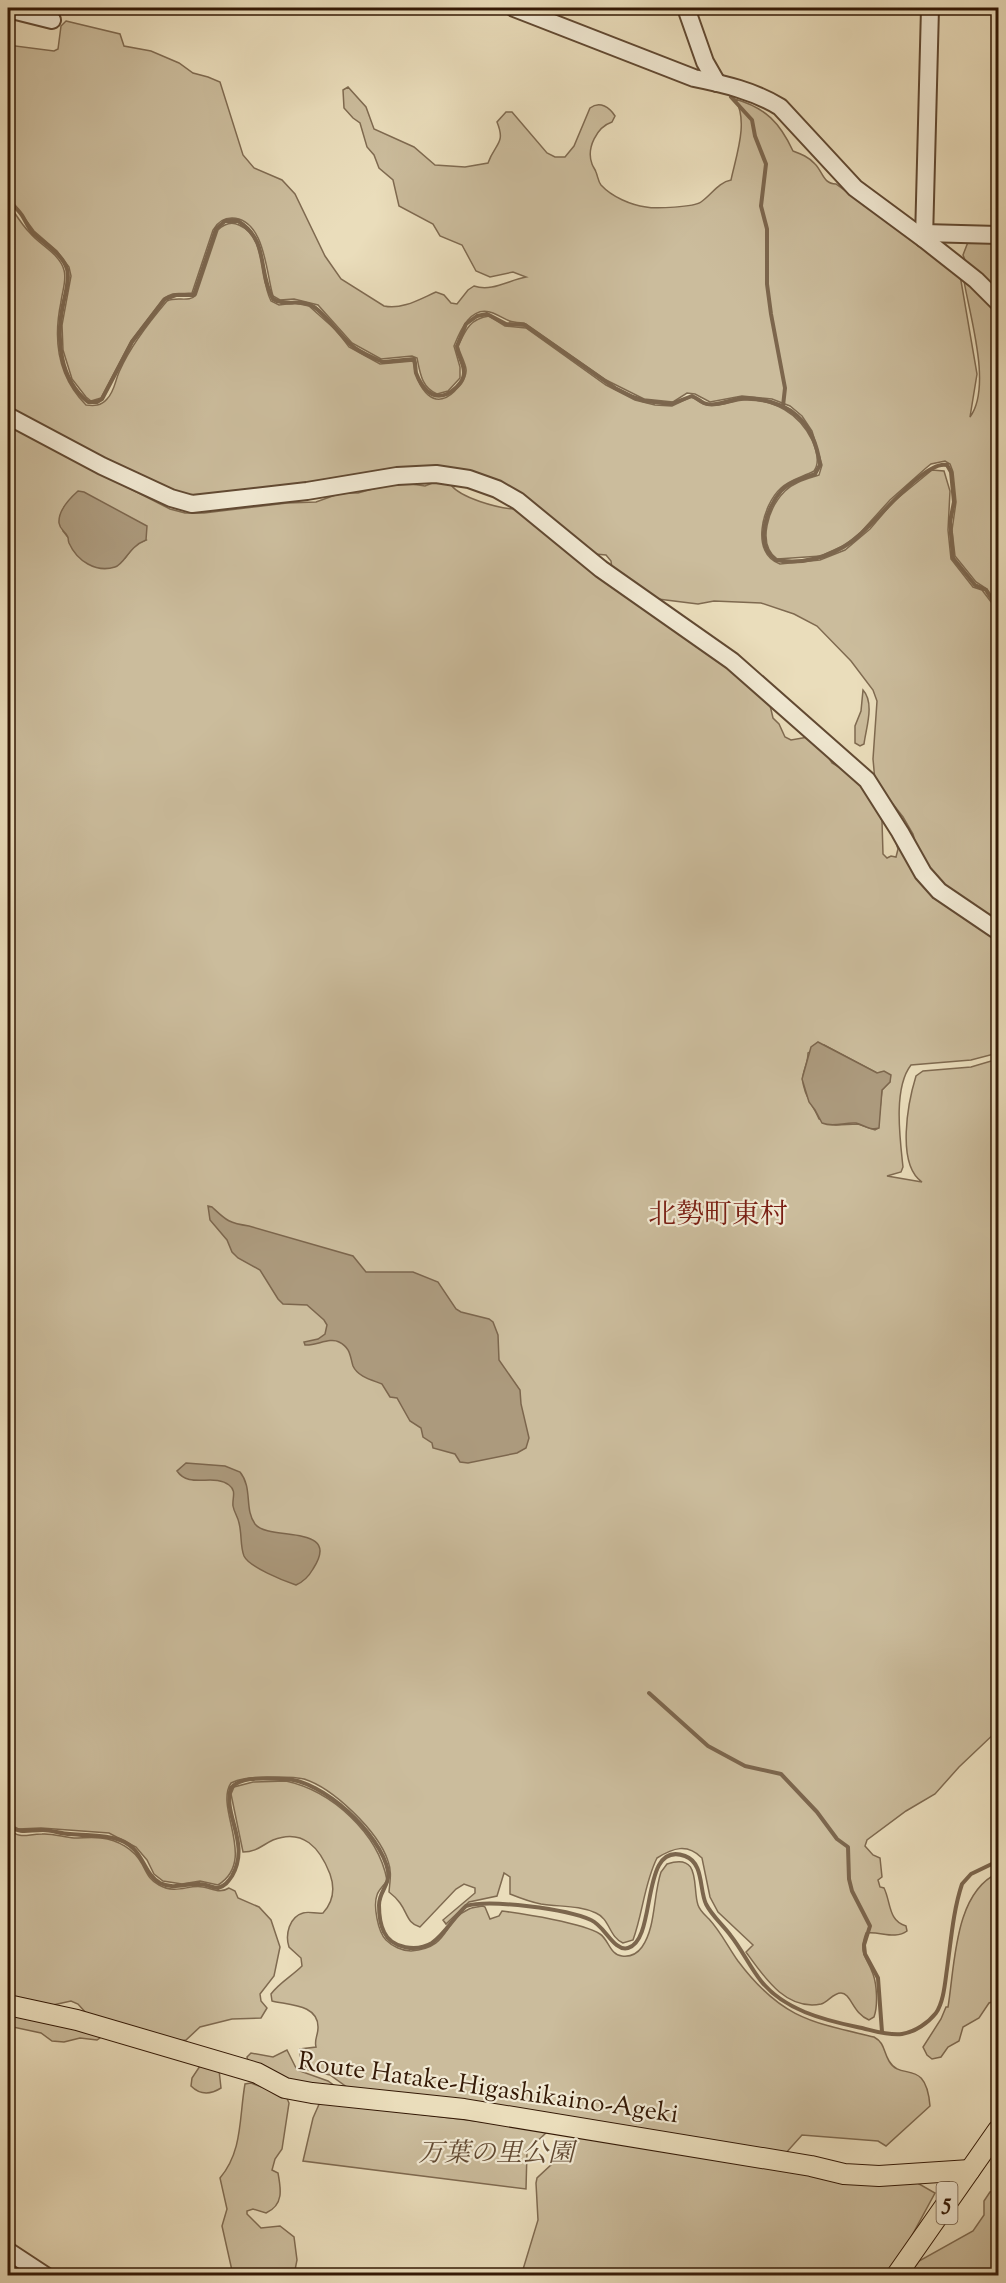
<svg xmlns="http://www.w3.org/2000/svg" width="1006" height="2283" font-family="'Sorts Mill Goudy','Noto Serif JP',serif">
	<style>
		.green { fill: #cbbc9c; stroke: #7f6a50; stroke-width: 1.5; fill-rule: evenodd }
		.water { fill: #ac9a7d; stroke: #7c664d; stroke-width: 1.5 }
		.lines { fill: none; stroke-linecap: round; stroke-linejoin: round }
		.stream { stroke: #7c664d; stroke-width: 4 }
		.minor-casing { stroke: #614932; stroke-width: 20 }
		.major-casing { stroke: #331805; stroke-width: 22 }
		.minor { stroke: #f1e9d3; stroke-width: 16 }
		.major { stroke: #eaddbb; stroke-width: 20 }
		.labels { text-anchor: middle; dominant-baseline: central; stroke-width: 4.5; stroke-linejoin: round; paint-order: stroke }
		.shield { fill: #f1e9d3; stroke: #6c5743; stroke-width: 1.5 }
		.shield-label { font-size: 24px; font-weight: bold; fill: #331805 }
		.street-label { font-size: 26px; fill: #331805; stroke: #f1e9d3 }
		.park-label { font-size: 26px; font-style: italic; fill: #614932; stroke: #f1e9d3 }
		.quarter-label { font-size: 28px; fill: #7a1f14; stroke: #f1e9d3 }
	</style>
	<rect width="100%" height="100%" fill="#eaddbb"/>
	<filter id="stains"><feTurbulence type="fractalNoise" baseFrequency=".00333" numOctaves="4"/><feColorMatrix values="0 0 0 0 .2 0 0 0 0 .09 0 0 0 0 .02 0 0 0 .5 -.17"/></filter>
	<radialGradient id="worn" r=".72"><stop offset=".6" stop-color="#630" stop-opacity="0"/><stop offset="1" stop-color="#630" stop-opacity=".3"/></radialGradient>
	<!-- green -->
	<g class="green">
		<path d="M 66,21 L 120,34 L 124,46 L 151,51 L 179,63 L 193,73 L 208,77 L 220,82 L 243,155 L 254,168 L 282,180 L 295,194 L 325,256 L 341,279 L 384,306 C 402,310 420,299 436,292 L 444,295 L 451,303 L 457,304 L 468,290 L 474,286 C 492,292 509,280 526,277 L 513,272 L 490,277 L 476,271 L 462,245 L 440,236 L 433,224 L 399,206 L 393,180 L 379,168 L 374,155 L 367,147 L 360,123 L 353,118 L 344,108 L 343,90 L 348,87 L 366,107 L 374,129 L 414,147 L 435,165 L 465,167 L 488,163 C 495,143 506,144 497,122 L 506,112 L 512,112 L 547,153 L 555,157 L 565,157 L 574,146 L 590,108 C 600,100 610,108 615,116 L 612,122 C 597,127 586,148 592,164 C 593,167 595,169 596,172 C 598,177 598,181 601,185 C 612,197 631,205 646,207 C 656,209 694,207 701,202 C 711,195 719,182 731,180 C 736,156 749,121 735,99 C 766,108 780,123 793,151 C 801,154 809,157 815,164 C 823,172 823,184 836,184 L 960,275 L 977,374 L 970,417 C 992,387 970,317 964,281 L 967,281 L 998,314 L 998,606 L 987,589 L 976,582 L 955,556 L 952,530 L 956,502 L 953,472 L 950,464 L 945,461 L 931,464 L 926,468 L 890,500 L 861,532 L 845,545 L 821,556 L 777,559 C 756,543 769,507 785,491 C 794,482 807,479 819,475 L 822,465 L 812,431 L 802,416 L 790,406 L 772,399 L 742,396 L 710,402 L 695,394 L 687,393 L 673,402 L 644,399 L 606,380 L 524,323 C 508,323 507,319 493,313 C 471,304 460,331 454,346 L 460,367 L 460,378 L 448,391 L 437,394 C 421,387 420,372 417,358 L 412,356 L 381,359 L 352,343 L 318,305 L 294,299 L 280,300 L 273,296 C 266,273 265,219 232,218 C 223,218 217,223 213,230 L 192,293 C 180,295 174,290 163,299 L 131,341 L 101,398 L 91,401 L 86,397 L 72,379 L 63,350 L 62,325 L 71,276 L 69,267 L 57,251 L 34,231 L 8,196 L 8,45 L 54,51 L 58,49 L 61,26 Z"/>
		<path d="M 8,203 C 15,213 21,224 30,233 C 40,245 60,254 64,270 C 67,280 62,292 61,302 C 53,340 57,376 86,405 C 94,406 101,406 107,399 C 115,391 115,380 120,370 C 131,345 150,321 167,301 C 177,296 189,303 196,295 L 218,230 C 224,224 231,221 239,225 C 267,237 259,278 271,301 L 279,305 L 295,303 L 309,306 L 337,331 L 349,347 L 380,364 L 413,361 C 416,387 435,417 459,386 C 463,381 467,375 466,369 C 465,362 460,354 458,346 C 466,329 470,319 489,316 L 505,326 L 526,328 L 606,385 L 635,400 L 655,405 L 672,406 L 691,397 C 697,399 700,404 707,405 C 719,407 731,401 744,400 C 774,399 799,413 812,440 C 816,449 820,463 814,471 C 803,477 791,479 781,488 C 762,505 750,554 780,564 L 820,560 L 845,550 L 870,529 L 893,502 L 932,470 L 944,471 L 950,491 L 948,530 L 951,559 L 973,587 L 982,590 L 998,611 L 998,923 L 940,885 L 917,848 L 913,834 L 903,817 L 875,781 L 873,759 L 877,701 L 873,690 L 851,661 L 817,626 L 794,614 L 761,603 L 714,601 L 698,604 L 658,599 L 612,569 L 611,561 L 606,555 L 595,554 L 469,475 L 292,486 L 183,498 L 8,410 Z"/>
		<polygon points="968,242 998,242 998,294 967,265 963,255"/>
		<path d="M 8,423 L 78,462 L 170,509 L 185,513 L 204,513 L 287,503 L 316,502 L 341,493 L 358,493 L 398,482 L 425,486 L 435,482 L 451,485 C 461,498 497,508 514,509 L 585,564 L 723,662 L 769,701 L 773,718 L 779,724 L 785,737 L 791,740 L 808,737 L 825,752 L 832,763 L 854,776 L 873,798 L 882,821 L 883,854 L 887,858 L 891,856 L 896,857 L 898,849 L 895,839 L 998,938 L 998,1053 L 971,1060 L 911,1065 C 893,1088 900,1139 903,1167 L 901,1172 L 887,1176 L 922,1182 C 896,1164 908,1102 916,1076 L 923,1071 L 971,1067 L 998,1059 L 998,1730 L 959,1767 L 935,1794 L 906,1811 L 867,1840 L 865,1846 L 873,1855 L 880,1858 L 882,1877 L 878,1880 L 880,1887 L 884,1888 C 891,1902 888,1921 906,1926 L 907,1931 C 895,1940 880,1931 866,1933 C 858,1955 867,1956 873,1974 C 877,1985 878,2006 874,2017 L 869,2020 C 853,2014 851,1993 841,1993 C 833,1993 828,2002 821,2004 C 786,2011 764,1977 746,1952 L 753,1945 L 718,1912 L 710,1897 L 702,1858 C 687,1843 673,1848 657,1858 C 644,1884 643,1913 633,1940 L 623,1943 C 609,1937 610,1919 596,1913 C 579,1905 560,1907 541,1904 C 530,1902 520,1898 510,1894 L 510,1877 L 504,1873 L 497,1896 L 469,1902 L 446,1924 L 443,1920 L 475,1893 L 475,1888 L 464,1884 L 456,1889 L 420,1927 C 407,1923 408,1914 400,1903 C 397,1899 393,1895 389,1892 C 390,1880 392,1872 388,1861 C 378,1831 333,1788 304,1779 C 292,1776 279,1777 267,1777 C 255,1778 242,1777 231,1783 C 214,1808 258,1860 218,1885 L 200,1881 L 182,1884 L 163,1881 L 154,1874 L 147,1860 L 136,1847 L 109,1833 L 41,1828 L 18,1829 L 8,1823 ZM 67,504 L 146,540 L 136,544 L 125,558 L 67,536 L 63,531 L 64,507 ZM 824,1045 L 877,1073 L 884,1072 L 890,1082 L 882,1090 L 878,1128 L 875,1130 L 858,1124 L 836,1125 L 819,1119 C 814,1106 801,1092 803,1076 C 804,1068 808,1063 808,1053 Z"/>
		<path d="M 863,690 C 875,703 866,728 864,744 L 860,746 L 855,743 L 855,726 L 861,711 Z"/>
		<path d="M 286,1781 C 332,1791 378,1833 387,1880 C 384,1886 379,1889 377,1895 C 373,1906 378,1932 386,1940 C 392,1946 402,1951 411,1951 C 451,1948 442,1921 469,1909 C 473,1907 478,1907 483,1906 L 485,1907 L 490,1919 L 499,1916 L 502,1911 C 524,1914 583,1923 600,1934 C 609,1940 610,1955 622,1956 C 630,1957 637,1954 642,1947 C 656,1927 653,1896 661,1872 L 667,1864 C 702,1852 692,1888 698,1905 C 700,1911 705,1915 709,1919 C 721,1932 728,1947 738,1961 C 780,2017 809,2022 874,2037 C 885,2043 883,2051 889,2061 C 901,2082 926,2057 930,2106 L 886,2146 L 878,2141 L 802,2135 L 785,2154 L 351,2090 L 330,2075 L 308,2070 L 300,2056 L 300,2049 L 316,2047 C 314,2040 318,2035 318,2028 C 319,2004 288,2005 272,2001 L 271,1994 C 279,1983 292,1976 302,1966 L 301,1958 L 289,1947 C 285,1935 289,1917 303,1913 C 309,1911 316,1914 323,1913 C 333,1902 335,1888 330,1874 C 320,1848 303,1828 273,1840 C 262,1845 257,1852 243,1852 L 231,1794 L 234,1787 L 253,1782 Z"/>
		<path d="M 8,1829 C 22,1840 26,1834 42,1834 C 52,1833 63,1837 74,1838 C 83,1838 92,1837 101,1838 C 118,1840 134,1849 142,1864 C 147,1873 149,1880 159,1885 C 177,1895 188,1884 203,1887 C 214,1889 219,1894 229,1888 L 235,1891 L 238,1898 L 259,1907 L 271,1920 L 280,1947 L 274,1976 L 260,1994 L 261,2001 L 267,2008 L 261,2018 L 232,2019 L 200,2027 L 186,2040 L 179,2041 L 87,2014 L 78,2004 L 71,2001 L 53,2005 L 8,1998 Z"/>
		<path d="M 998,1873 L 998,2000 L 989,2003 L 979,2018 L 963,2027 L 959,2041 L 948,2047 L 941,2057 L 932,2059 L 927,2055 L 923,2047 L 941,2019 L 946,2007 L 948,2007 C 955,1965 954,1893 998,1873 Z"/>
		<polygon points="8,2012 104,2035 97,2040 80,2038 64,2042 52,2041 41,2033 8,2026"/>
		<polygon points="287,2050 297,2070 328,2081 339,2089 301,2086 249,2066 247,2057 251,2053 273,2057"/>
		<path d="M 202,2063 L 219,2070 L 221,2088 C 210,2095 200,2095 191,2086 L 192,2078 Z"/>
		<path d="M 251,2083 L 286,2096 L 289,2103 L 282,2149 L 275,2159 L 272,2170 L 278,2173 C 281,2189 284,2205 266,2213 L 253,2209 L 247,2211 L 247,2214 L 261,2228 L 280,2226 L 294,2237 L 297,2260 L 294,2275 L 233,2275 L 222,2226 L 227,2209 L 220,2178 C 243,2151 239,2117 245,2084 Z"/>
		<polygon points="320,2102 549,2130 527,2151 526,2189 303,2161 313,2118"/>
		<polygon points="575,2136 914,2181 935,2193 910,2239 886,2275 634,2276 631,2273 617,2276 521,2276 538,2220 536,2183 537,2178 567,2150"/>
		<polygon points="993,2191 998,2192 998,2275 908,2276 919,2261 973,2231 984,2215 984,2201 990,2192"/>
	</g>
	<!-- water -->
	<g class="water">
		<path d="M 78,491 L 84,492 L 147,526 L 146,540 C 128,547 125,564 115,567 C 96,573 77,561 69,543 C 67,537 70,540 66,534 C 63,530 60,529 59,523 C 58,511 69,499 78,491 Z"/>
		<path d="M 818,1042 L 877,1073 L 884,1071 L 891,1075 L 890,1082 L 882,1090 L 879,1128 C 870,1131 864,1125 856,1123 C 844,1122 834,1128 822,1123 L 815,1110 L 809,1102 L 802,1079 L 811,1047 Z"/>
		<path d="M 208,1206 L 212,1207 C 226,1220 228,1223 249,1226 L 353,1256 L 366,1272 L 413,1272 L 438,1282 L 456,1309 L 461,1312 L 489,1319 L 493,1322 L 498,1335 L 499,1360 L 520,1390 L 521,1404 L 529,1438 L 526,1448 L 517,1453 L 468,1463 L 460,1462 L 455,1454 L 433,1448 L 432,1443 L 423,1437 L 421,1428 L 410,1421 L 397,1398 L 390,1397 L 382,1384 C 372,1380 358,1377 353,1366 C 350,1357 351,1348 339,1342 C 330,1337 316,1346 305,1345 L 304,1342 L 318,1339 L 325,1334 L 327,1325 L 324,1320 L 307,1305 L 283,1304 L 278,1299 L 260,1270 L 238,1258 L 232,1252 L 227,1240 L 210,1220 Z"/>
		<path d="M 186,1463 L 225,1466 L 240,1472 C 253,1488 244,1509 255,1524 C 269,1542 343,1523 313,1569 C 309,1576 303,1582 296,1585 C 284,1581 249,1567 244,1556 C 240,1546 242,1534 239,1523 C 238,1517 234,1512 233,1506 C 232,1498 237,1491 229,1485 C 214,1473 189,1489 177,1471 Z"/>
	</g>
	<g class="lines">
		<!-- stream -->
		<g class="stream">
			<polyline points="731,97 752,120 755,136 766,164 761,206 767,229 767,284 771,314 785,388 783,406"/>
			<path d="M 8,199 C 12,205 19,210 23,217 C 26,222 28,227 32,232 C 43,243 62,253 67,269 C 70,280 65,294 63,305 C 56,338 59,379 88,402 L 97,402 L 102,399 L 132,342 L 165,299 L 176,295 L 194,295 L 216,229 L 225,221 L 238,221 C 270,241 257,271 273,299 C 285,307 300,298 314,307 C 325,314 339,334 350,344 C 357,351 369,356 378,360 L 383,362 L 414,359 C 416,364 415,368 416,373 C 421,386 431,401 447,394 C 453,391 461,384 463,378 C 467,367 457,356 457,346 L 466,324 L 477,316 L 487,314 L 506,324 L 525,325 L 615,388 L 633,397 L 645,401 L 671,404 L 692,396 C 697,398 700,401 704,403 C 716,408 733,398 745,398 C 790,400 814,421 820,465 L 815,474 C 803,478 789,482 781,491 C 766,508 754,546 776,560 C 802,565 830,557 851,542 C 872,528 924,459 947,465 L 951,472 L 954,502 L 950,522 L 953,558 L 975,585 L 986,590 L 998,609"/>
			<polyline points="649,1693 708,1746 745,1766 781,1774 817,1812 837,1839 848,1847 849,1879 852,1891 870,1926 864,1945 865,1954 878,1978 882,2032"/>
			<path d="M 8,1826 C 21,1834 28,1830 43,1830 C 52,1830 61,1834 70,1834 C 87,1836 103,1834 120,1840 C 144,1849 143,1874 160,1883 C 174,1890 186,1883 200,1884 C 207,1884 212,1888 218,1888 C 225,1886 228,1882 232,1876 C 251,1843 222,1814 231,1788 C 242,1775 268,1779 284,1779 C 322,1779 381,1834 388,1871 C 390,1886 379,1891 379,1905 C 379,1914 380,1924 384,1932 C 392,1949 417,1952 432,1943 C 445,1934 454,1917 466,1906 C 490,1899 567,1909 591,1920 C 605,1926 614,1952 628,1948 C 658,1940 639,1839 685,1856 C 704,1863 699,1889 706,1904 C 712,1916 723,1925 731,1936 C 742,1950 750,1967 761,1981 C 784,2010 824,2020 857,2027 C 872,2030 888,2036 902,2034 C 915,2032 928,2023 936,2013 C 944,2001 945,1982 947,1969 C 951,1941 953,1911 962,1884 L 971,1874 L 998,1861"/>
		</g>
		<!-- minor casing -->
		<g class="minor-casing">
			<g id="minor">
				<path d="M 514,8 L 694,78 C 724,84 754,91 780,107 L 855,188 L 924,239 L 976,280 L 998,302"/>
				<polyline points="686,8 705,62 717,83"/>
				<polyline points="8,9 52,20"/>
				<polyline points="924,233 998,235"/>
				<polyline points="924,239 930,8"/>
				<polyline points="8,416 102,466 171,498 192,504 307,491 397,476 436,474 469,479 497,489 518,501 601,569 732,661 867,780 900,832 923,873 939,891 998,931"/>
				<polyline points="8,2251 46,2276"/>
			</g>
		</g>
		<!-- major casing -->
		<g class="major-casing">
			<g id="major">
				<polyline points="8,2005 77,2020 257,2073 285,2088 312,2093 464,2109 811,2166 844,2174 879,2176 970,2170"/>
				<polyline points="896,2276 998,2130"/>
			</g>
		</g>
		<!-- minor -->
		<use href="#minor" class="minor"/>
		<!-- major -->
		<use href="#major" class="major"/>
	</g>
	<g class="labels">
		<!-- shield labels -->
		<rect class="shield" x="936.5" y="2182" width="21" height="42" rx="4.5"/>
		<g class="shield-label">
			<text x="947" y="2203">5</text>
		</g>
		<!-- street labels -->
		<g class="street-label">
			<text transform="translate(488 2089) rotate(8)">Route Hatake-Higashikaino-Ageki</text>
		</g>
		<!-- park labels -->
		<g class="park-label">
			<text x="496" y="2154">万葉の里公園</text>
		</g>
		<!-- quarter labels -->
		<g class="quarter-label">
			<text x="718" y="1216">北勢町東村</text>
		</g>
	</g>
	<!-- margin -->
	<rect width="1006" height="2283" fill="none" stroke="#eaddbb" stroke-width="30"/>
	<rect x="9" y="9" width="988" height="2265" fill="none" stroke="#331805" stroke-width="3"/>
	<rect x="15" y="15" width="976" height="2253" fill="none" stroke="#331805" stroke-width="1.5"/>
	<rect width="100%" height="100%" filter="url(#stains)"/>
	<rect width="100%" height="100%" fill="url(#worn)"/>
</svg>
